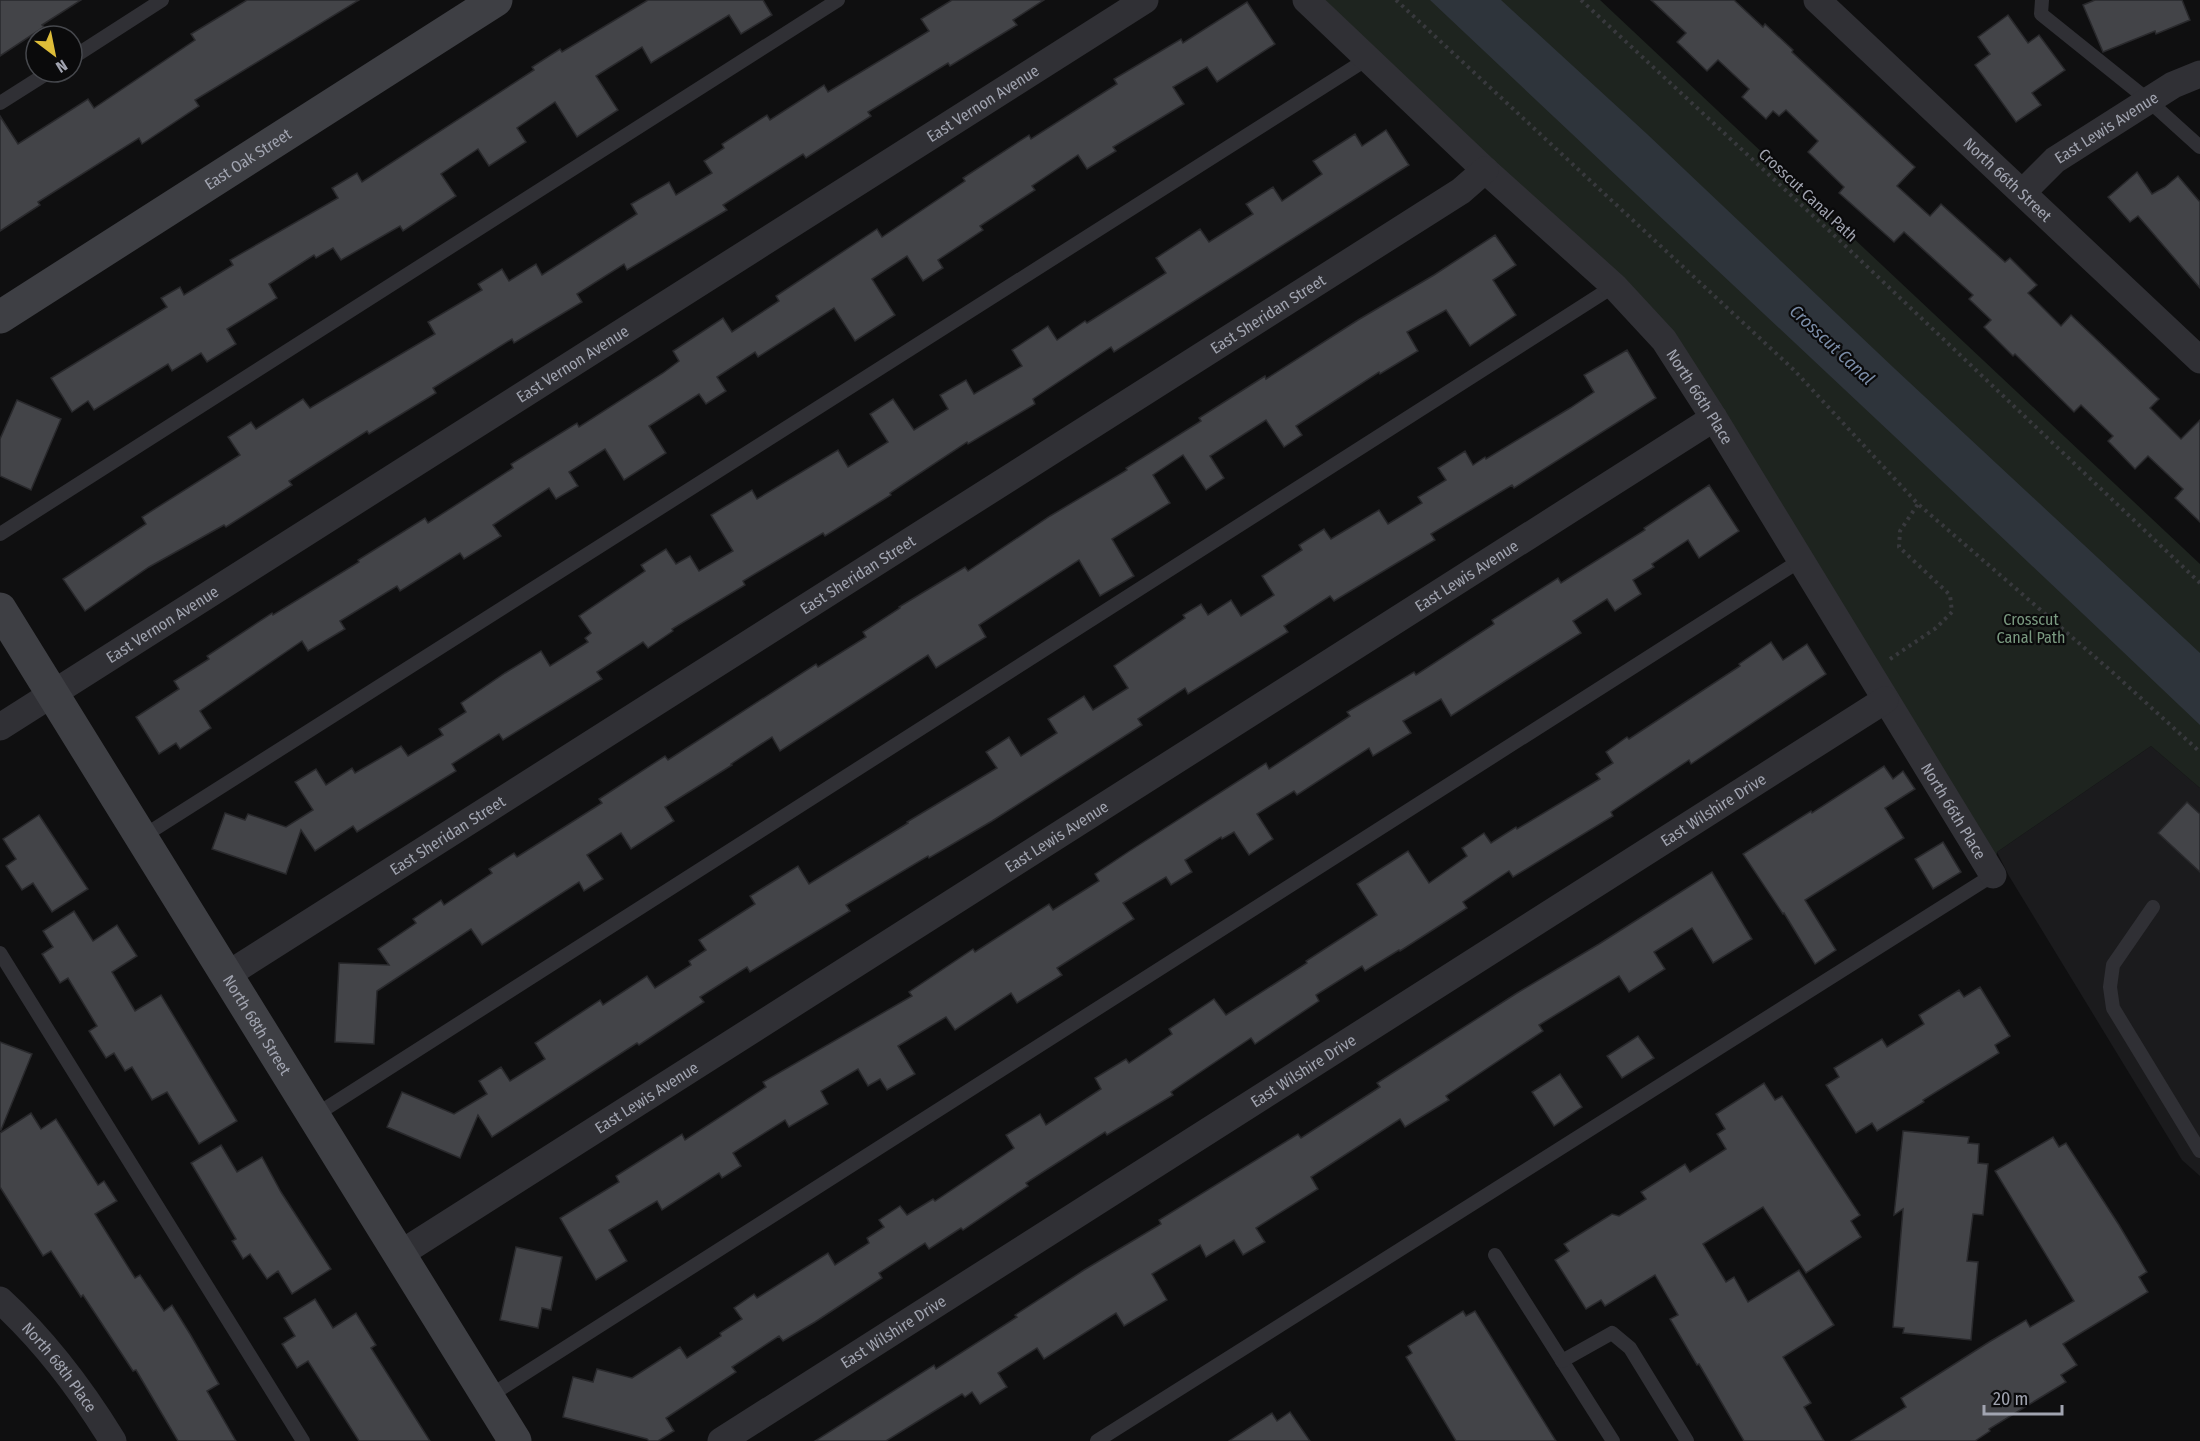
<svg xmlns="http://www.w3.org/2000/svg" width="2200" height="1441" font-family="'Fira Sans Condensed',sans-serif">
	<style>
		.built { fill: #1b1b1d }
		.green { fill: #1e241f }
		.water { fill: #2e343b }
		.building { fill: #434448; stroke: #29292c; stroke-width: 1.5 }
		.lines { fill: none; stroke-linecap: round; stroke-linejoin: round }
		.path { stroke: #38393d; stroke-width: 4; stroke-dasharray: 3 4.5; stroke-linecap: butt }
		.lane { stroke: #303035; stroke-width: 14 }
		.street { stroke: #303035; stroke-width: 27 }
		.secondary { stroke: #3e3f44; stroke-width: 33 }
		.labels { text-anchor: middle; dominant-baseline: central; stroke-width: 4.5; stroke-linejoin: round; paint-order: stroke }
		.street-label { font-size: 16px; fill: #a1a4b0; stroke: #0a0a0b }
		.park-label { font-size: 16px; fill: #7a9980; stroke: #0a0a0b }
		.water-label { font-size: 18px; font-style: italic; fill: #7b8da8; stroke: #0a0a0b }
	</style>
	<rect width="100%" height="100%" fill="#0f0f10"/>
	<!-- built -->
	<polygon class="built" points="2151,746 2200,788 2200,1176 2182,1160 2009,876 1997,852"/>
	<!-- green -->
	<polygon class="green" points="1306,0 1600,0 2200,564 2200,788 2151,746 1997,852 1993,875 1664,340"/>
	<!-- water -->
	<path class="water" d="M 1430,0 L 1501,0 L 1647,134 L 1895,369 L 2200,653 L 2200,725 C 1945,482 1686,242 1430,0 Z"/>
	<!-- building -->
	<g class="building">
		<polygon points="0,0 81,0 42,25 44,27 0,56"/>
		<polygon points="247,0 359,0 195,100 199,106 142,144 139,138 38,202 40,205 0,231 0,116 18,144 88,99 94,108 195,40 191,34"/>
		<polygon points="648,0 763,0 772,15 741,34 729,15 651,63 642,47 596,76 618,110 577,137 555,102 517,128 526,142 489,166 478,149 441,174 456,196 403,231 400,226 341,260 333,248 316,258 314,255 269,284 277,298 227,329 236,344 207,362 201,353 172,371 168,364 94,410 88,401 72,412 51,378 167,307 161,298 180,287 184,295 233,265 230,260 338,198 332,188 357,173 362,182 534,70 532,67 560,49 562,52"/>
		<polygon points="952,0 1044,0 1013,20 1017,25 950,66 948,63 868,112 871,116 806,158 803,154 723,205 727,210 627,270 624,264 577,294 582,302 514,343 512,339 433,388 436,393 369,434 367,431 289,481 292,485 226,527 224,525 149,567 85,611 63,579 146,524 142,517 240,455 228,437 251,422 256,429 303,399 310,408 435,334 428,322 482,290 478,284 502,269 509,281 536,264 542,275 637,214 631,204 669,182 676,195 712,173 704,161 724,148 722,144 767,115 770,120 824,85 828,92 929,31 921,19"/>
		<polygon points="1651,0 1734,0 1763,27 1765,24 1793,50 1792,52 1915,167 1897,186 1930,216 1941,204 2005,262 2010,258 2037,285 2028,293 2061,326 2071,315 2159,399 2150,408 2181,439 2200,420 2200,522 2175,498 2183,489 2148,456 2135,469 2108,441 2113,436 2081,405 2074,412 2015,354 2013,356 1984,327 1991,320 1969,299 1973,295 1904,232 1894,242 1839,193 1844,187 1808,152 1818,141 1786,110 1779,116 1773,111 1766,119 1742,97 1749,89 1718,60 1707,71 1677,42 1686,33"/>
		<polygon points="2095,0 2182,0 2190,20 2156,34 2155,31 2103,52 2083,5"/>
		<polygon points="1247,2 1275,44 1217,82 1207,67 1173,87 1184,104 1113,147 1116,151 1087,169 1078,155 1032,186 1035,190 980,226 983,230 938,260 943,268 923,281 907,256 872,279 895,315 855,341 834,308 758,357 755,352 717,377 726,391 706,404 699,394 649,426 666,453 624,480 605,449 569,472 578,486 556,499 549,488 493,525 501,536 464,559 460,553 400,591 397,586 340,621 345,629 308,651 302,641 200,711 211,728 180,749 176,743 159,754 136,717 179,689 174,681 209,659 207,656 272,613 273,615 359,562 358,560 425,518 428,523 513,468 511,464 577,423 579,427 663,373 679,361 673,351 723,318 732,332 779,301 776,296 877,229 882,237 965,181 963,178 1029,135 1031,139 1117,84 1114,79 1181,39 1183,43"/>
		<polygon points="2008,15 2028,43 2039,35 2065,70 2032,93 2041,105 2016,122 1975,65 1990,54 1978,37"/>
		<polygon points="1386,130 1409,165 1114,352 1111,347 1033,399 1035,404 968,444 967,442 890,493 891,495 825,536 823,533 743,581 745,585 672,629 673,631 648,648 643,642 597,672 602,679 503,740 499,734 452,764 456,771 357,832 353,826 315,851 301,830 286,874 212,849 225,813 245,820 248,814 286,827 313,810 295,782 316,769 326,785 352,768 355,773 401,746 408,756 443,735 439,729 466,712 461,703 505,673 541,651 550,666 588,642 585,638 591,633 579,616 645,571 641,565 666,549 676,564 690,556 699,571 733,551 711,515 752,490 757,499 838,450 848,467 888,442 870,414 893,399 914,430 948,409 940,395 966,380 974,394 1022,366 1012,350 1048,326 1057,340 1085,321 1087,323 1166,273 1156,258 1200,229 1209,242 1253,214 1246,204 1273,187 1282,201 1322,174 1313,161 1355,134 1362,146"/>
		<polygon points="2137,172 2152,194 2165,187 2178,176 2200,202 2200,288 2138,216 2130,222 2108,197"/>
		<polygon points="1495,235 1516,265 1493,280 1516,315 1470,346 1446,310 1407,332 1418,351 1380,374 1379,372 1296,426 1302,435 1284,447 1266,420 1210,456 1224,478 1206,490 1183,455 1153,475 1170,503 1112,539 1134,576 1100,596 1079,560 979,625 986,637 936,668 928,655 780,751 772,737 731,764 732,765 665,807 674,821 631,849 621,833 587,855 603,879 584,891 579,882 482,945 471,929 377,991 374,1044 335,1042 339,963 389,965 378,949 416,923 413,919 441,900 444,905 492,873 489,869 514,853 517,857 602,803 599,799 665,756 668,760 816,664 818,667 866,637 863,632 900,608 899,607 965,567 968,571 1050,516 1127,470 1126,468 1201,421 1199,418 1265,376 1266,379 1358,320 1434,275"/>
		<polygon points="1627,350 1656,398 1514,488 1512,485 1431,534 1435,540 1334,601 1330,596 1284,626 1288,632 1188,694 1185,688 1138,719 1142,725 992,821 929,858 928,856 846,905 850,911 750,972 747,967 700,997 704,1002 639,1045 637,1043 492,1137 478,1115 460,1158 387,1127 402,1092 454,1114 487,1094 479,1081 501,1067 510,1081 545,1059 535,1043 600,1000 603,1005 647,976 655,988 691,965 689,961 706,950 699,940 755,904 750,896 798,866 809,884 908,823 907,822 997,768 986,752 1009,737 1021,756 1057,733 1048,719 1084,696 1093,710 1128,688 1114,666 1185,618 1183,615 1201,604 1208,615 1231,600 1241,616 1274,595 1262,576 1302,550 1299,545 1324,529 1331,539 1379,510 1388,524 1422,503 1418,497 1446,480 1438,468 1465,451 1473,465 1485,457 1486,459 1570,408 1594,392 1584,375"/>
		<polygon points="17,400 61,419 31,490 0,476 0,439"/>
		<polygon points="1709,485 1739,531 1699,558 1688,540 1652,564 1654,567 1633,580 1641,594 1615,611 1607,599 1573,621 1581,633 1524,669 1451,716 1441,699 1403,721 1411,733 1373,756 1369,748 1297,795 1294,791 1257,814 1273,839 1249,855 1234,832 1222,839 1221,837 1185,860 1192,872 1171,885 1166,877 1123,903 1134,919 1057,968 1062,975 1017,1003 1011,993 955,1030 946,1017 898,1046 915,1074 887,1090 880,1079 868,1086 858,1069 821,1091 828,1104 789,1127 785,1120 733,1153 741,1166 722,1178 719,1173 662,1210 657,1201 609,1230 627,1261 596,1280 560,1218 619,1182 616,1176 682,1134 685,1140 766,1087 763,1082 912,996 909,992 973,949 975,952 1049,904 1053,910 1099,881 1095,874 1128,852 1266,763 1269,769 1350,716 1347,712 1414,672 1416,675 1494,624 1492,620 1558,578 1561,583 1645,530 1644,528"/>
		<polygon points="1771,642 1783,660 1807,644 1826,674 1691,764 1689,760 1611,812 1613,816 1513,877 1509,871 1463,902 1467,908 1400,951 1399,950 1365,971 1362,966 1316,995 1319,1001 1255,1044 1251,1038 1171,1092 1173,1095 1107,1135 1105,1132 1026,1183 1028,1186 963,1230 961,1228 929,1249 925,1243 879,1273 882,1278 815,1322 783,1341 779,1336 732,1367 736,1372 666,1418 674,1431 658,1441 649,1441 647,1439 563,1417 573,1377 593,1382 597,1369 632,1378 680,1347 687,1358 721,1336 720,1333 742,1319 734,1308 754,1294 757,1298 828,1253 835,1265 869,1243 867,1238 884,1227 879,1220 900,1206 907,1215 933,1199 935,1201 1014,1148 1006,1135 1040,1114 1046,1125 1101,1089 1095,1078 1126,1059 1129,1063 1172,1034 1169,1029 1214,999 1226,1015 1307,963 1306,961 1377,915 1357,884 1408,851 1429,883 1467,856 1462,848 1484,833 1491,843 1516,827 1517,829 1600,779 1596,774 1613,763 1606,752 1627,737 1629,739 1740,666 1739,664"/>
		<polygon points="1884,766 1893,779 1903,771 1915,789 1885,808 1904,838 1805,900 1836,950 1815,964 1784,913 1783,914 1743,854 1811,811 1812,813"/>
		<polygon points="2187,802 2200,814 2200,872 2158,833"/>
		<polygon points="39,815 88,889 52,912 33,883 22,890 6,866 16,859 3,839"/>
		<polygon points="1943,842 1961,872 1933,889 1915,859"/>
		<polygon points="1712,872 1752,939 1713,963 1692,928 1654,952 1665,969 1629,992 1619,976 1539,1025 1543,1031 1446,1096 1449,1100 1405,1127 1400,1119 1311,1177 1318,1189 1256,1228 1265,1242 1243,1255 1234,1240 1206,1257 1200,1245 1152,1274 1167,1300 1124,1326 1116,1313 1044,1359 1037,1348 998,1373 1007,1387 980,1404 972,1392 965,1397 962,1394 886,1441 815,1441 934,1365 936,1369 1017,1317 1015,1315 1084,1270 1161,1224 1159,1220 1298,1134 1301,1138 1380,1087 1377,1083 1517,993 1599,944"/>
		<polygon points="74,911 93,941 117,925 137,956 112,972 135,1011 161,995 237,1121 199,1144 167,1092 152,1100 132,1067 125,1071 114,1053 106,1058 89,1031 97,1026 68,978 60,983 42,954 53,947 43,931"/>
		<polygon points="1980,987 2010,1036 1995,1045 1999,1053 1923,1100 1924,1102 1877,1131 1872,1123 1856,1133 1826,1085 1839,1077 1834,1068 1882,1039 1887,1047 1924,1024 1919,1015 1959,990 1964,997"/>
		<polygon points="1638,1036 1654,1058 1622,1078 1607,1056"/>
		<polygon points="0,1042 32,1054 1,1130 0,1130"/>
		<polygon points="1560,1074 1582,1107 1554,1126 1532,1092"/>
		<polygon points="1764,1083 1775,1100 1782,1096 1860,1215 1851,1221 1861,1237 1806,1273 1763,1207 1703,1244 1726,1282 1734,1277 1748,1302 1799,1270 1834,1325 1783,1357 1811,1403 1804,1407 1824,1441 1744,1441 1699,1364 1697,1365 1670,1319 1678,1315 1655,1275 1605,1306 1601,1300 1586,1309 1555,1260 1569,1251 1564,1244 1612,1214 1619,1216 1646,1199 1641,1192 1685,1164 1690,1172 1726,1149 1717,1134 1725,1129 1716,1114"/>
		<polygon points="31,1113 41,1129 56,1119 98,1185 104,1181 117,1201 95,1214 135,1278 140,1275 164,1311 172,1305 190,1334 219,1384 207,1391 236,1441 178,1441 136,1370 133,1371 83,1295 81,1297 51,1251 43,1256 0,1187 0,1133"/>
		<polygon points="1903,1131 1969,1137 1968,1143 1979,1144 1978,1163 1988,1164 1983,1215 1973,1214 1967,1261 1978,1262 1971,1340 1903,1333 1904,1328 1893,1327 1903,1209 1894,1215"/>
		<polygon points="2053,1137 2059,1147 2066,1143 2119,1225 2147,1272 2139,1277 2148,1292 2063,1344 2077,1365 2061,1375 2066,1382 1989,1429 1990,1431 1975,1441 1851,1441 1906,1407 1901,1398 1989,1342 2026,1320 2030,1327 2074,1301 1995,1171"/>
		<polygon points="221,1145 237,1172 262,1157 281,1192 331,1269 292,1294 278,1271 267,1279 250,1254 243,1259 232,1241 236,1239 191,1163"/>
		<polygon points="516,1247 562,1257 551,1310 542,1308 538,1328 500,1320"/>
		<polygon points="315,1299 333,1328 356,1313 376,1345 371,1348 430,1441 359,1441 308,1361 297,1368 282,1344 295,1336 284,1318"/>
		<polygon points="1463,1311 1466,1316 1475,1311 1556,1441 1456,1441 1406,1357 1412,1353 1408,1346"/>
		<polygon points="1290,1412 1310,1441 1229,1441 1272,1413 1277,1421"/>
	</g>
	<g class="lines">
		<!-- path -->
		<g class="path">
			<polyline points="1396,0 1794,370 1918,504 2110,670 2200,752"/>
			<polyline points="1581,0 1837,238 2200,583"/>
			<polyline points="1890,659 1936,628 1952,612 1950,595 1899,547 1900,531 1918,504"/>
		</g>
		<!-- lane -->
		<g class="lane">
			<polyline points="2042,0 2041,14 2148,100 2200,147"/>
			<polyline points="72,58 162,0"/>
			<polyline points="0,103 49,72"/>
			<polyline points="0,534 838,0"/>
			<polyline points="142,837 1367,59"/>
			<polyline points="2153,907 2113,965 2110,987 2113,1008 2200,1151"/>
			<polyline points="0,953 303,1441"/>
			<polyline points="314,1116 1614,286"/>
			<polyline points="1495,1255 1613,1441"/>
			<polyline points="1562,1361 1612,1333 1630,1348 1687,1441"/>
			<polyline points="488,1397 1801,560"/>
			<polyline points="1097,1441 1993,875"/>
		</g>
		<!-- street -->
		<g class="street">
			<path id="s1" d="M 1306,0 L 1485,170 L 1614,286 L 1664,340 L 1714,418 L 1993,875"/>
			<path id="s2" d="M 1817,0 L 2200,360"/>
			<path id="s3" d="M 2023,192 L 2055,160 L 2173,85 L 2200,74"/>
			<path id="s4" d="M 0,727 L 1145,0"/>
			<path id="s5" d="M 227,975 L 1461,191 L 1485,170"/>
			<path id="s6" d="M 400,1254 L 1714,418"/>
			<path id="s7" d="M 0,1300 C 45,1341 81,1389 113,1441"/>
			<path id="s8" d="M 721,1441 L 1885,700"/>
		</g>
		<!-- secondary -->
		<g class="secondary">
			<path id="s9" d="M 0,317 L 496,0"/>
			<path id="s10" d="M 0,609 L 515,1441"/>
		</g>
	</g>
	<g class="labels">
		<!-- street labels -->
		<g class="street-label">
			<text stroke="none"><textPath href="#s4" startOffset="1164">East Vernon Avenue</textPath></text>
			<text stroke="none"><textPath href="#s3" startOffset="106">East Lewis Avenue</textPath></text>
			<text stroke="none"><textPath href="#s9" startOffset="294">East Oak Street</textPath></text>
			<text stroke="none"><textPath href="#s2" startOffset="262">North 66th Street</textPath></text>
			<text transform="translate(1808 195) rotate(43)">Crosscut Canal Path</text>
			<text stroke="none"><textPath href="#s5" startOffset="1233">East Sheridan Street</textPath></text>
			<text stroke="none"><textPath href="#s4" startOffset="678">East Vernon Avenue</textPath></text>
			<text stroke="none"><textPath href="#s1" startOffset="561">North 66th Place</textPath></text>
			<text stroke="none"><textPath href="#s5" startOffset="747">East Sheridan Street</textPath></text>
			<text stroke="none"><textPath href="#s6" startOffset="1264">East Lewis Avenue</textPath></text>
			<text stroke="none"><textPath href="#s4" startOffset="192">East Vernon Avenue</textPath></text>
			<text stroke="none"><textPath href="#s8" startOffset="1176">East Wilshire Drive</textPath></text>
			<text stroke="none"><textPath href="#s1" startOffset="1047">North 66th Place</textPath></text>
			<text stroke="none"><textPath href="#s5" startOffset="261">East Sheridan Street</textPath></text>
			<text stroke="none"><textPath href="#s6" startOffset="778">East Lewis Avenue</textPath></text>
			<text stroke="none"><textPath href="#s10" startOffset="489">North 68th Street</textPath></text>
			<text stroke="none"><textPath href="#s8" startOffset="690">East Wilshire Drive</textPath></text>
			<text stroke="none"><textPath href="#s6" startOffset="292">East Lewis Avenue</textPath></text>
			<text stroke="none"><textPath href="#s8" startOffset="204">East Wilshire Drive</textPath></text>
			<text stroke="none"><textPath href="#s7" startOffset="90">North 68th Place</textPath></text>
		</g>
		<!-- park labels -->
		<g class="park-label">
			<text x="2031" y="619">Crosscut<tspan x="2031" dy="18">Canal Path</tspan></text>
		</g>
		<!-- water labels -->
		<g class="water-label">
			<text transform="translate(1832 345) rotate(43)">Crosscut Canal</text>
		</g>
	</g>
	<!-- north arrow -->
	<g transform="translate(54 54) rotate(148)"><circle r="28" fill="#0a0a0b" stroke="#46484d" stroke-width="1.5"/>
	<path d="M0-4.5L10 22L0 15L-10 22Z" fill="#debd39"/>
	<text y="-9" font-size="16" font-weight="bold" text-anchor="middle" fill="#a1a4b0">N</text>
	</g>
	<!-- scale -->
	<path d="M1984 1405v9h78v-9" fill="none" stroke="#a1a4b0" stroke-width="3"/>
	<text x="1993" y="1405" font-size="18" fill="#a1a4b0" stroke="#0a0a0b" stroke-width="4.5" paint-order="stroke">20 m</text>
</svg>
